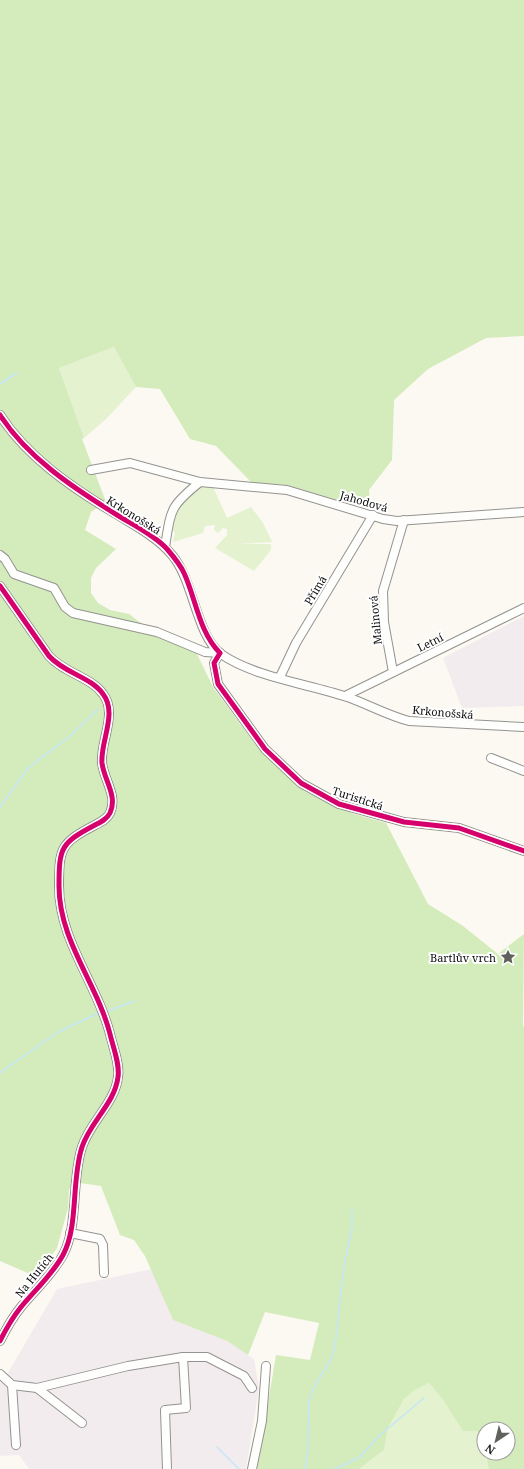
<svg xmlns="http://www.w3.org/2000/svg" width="524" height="1469" font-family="'Noto Serif',serif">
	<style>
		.industrial { fill: #f3ecef }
		.green { fill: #e4f2cf }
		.forest { fill: #d4ebbc }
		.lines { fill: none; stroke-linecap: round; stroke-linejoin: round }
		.stream { stroke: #c4e6f8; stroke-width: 1.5 }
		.minor-casing { stroke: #949390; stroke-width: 10 }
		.minor { stroke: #fefefd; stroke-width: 8 }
		.cycleway-casing { stroke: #fff; stroke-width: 8 }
		.cycleway { stroke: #d6006c; stroke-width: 5 }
		.labels { text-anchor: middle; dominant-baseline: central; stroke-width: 4; stroke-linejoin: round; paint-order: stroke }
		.street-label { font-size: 11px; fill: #0d0d0d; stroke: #fff }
		.poi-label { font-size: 11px; fill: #0d0d0d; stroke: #fff; text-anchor: end }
	</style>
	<rect width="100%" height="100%" fill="#fbf9f1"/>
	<!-- industrial -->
	<g class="industrial">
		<polygon points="524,616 524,706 462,708 443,658"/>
		<polygon points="152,1269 173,1320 227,1341 254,1359 259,1388 246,1469 29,1469 19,1455 0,1456 0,1378 6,1376 57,1289"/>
	</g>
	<!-- green -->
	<g class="green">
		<polygon points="114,347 136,387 106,419 84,438 59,368"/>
		<polygon points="201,486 212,486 214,489 227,518 251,507 263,523 272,542 239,544 271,544 271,550 254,571 215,548 227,535 227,529 223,528 218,533 214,530 215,525 205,526 203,533 173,542 175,533 172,529 176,507"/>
		<polygon points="429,1383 444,1401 477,1431 489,1469 359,1469 384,1450 388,1428 404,1399 415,1390"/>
	</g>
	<!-- forest -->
	<polygon class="forest" points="0,0 524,0 524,336 486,338 428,369 394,400 392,460 369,490 370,506 354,505 287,485 252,483 216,446 190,439 160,389 136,387 114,347 59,368 84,438 82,439 106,502 91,512 85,530 116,549 96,568 91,578 91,593 98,603 110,610 129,614 155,634 196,652 213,687 261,752 306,792 354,814 386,823 428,904 463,926 498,954 524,934 523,1025 524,1027 524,1469 489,1469 485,1453 508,1453 508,1429 484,1429 484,1450 477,1431 463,1431 444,1401 429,1383 415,1390 404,1399 388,1428 384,1450 359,1469 257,1469 276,1355 310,1360 319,1323 265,1312 248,1355 227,1341 173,1320 145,1256 134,1240 120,1235 101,1186 80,1183 69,1189 68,1208 57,1248 37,1277 0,1261"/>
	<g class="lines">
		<!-- stream -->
		<g class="stream">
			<polyline points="0,384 17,373"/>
			<polyline points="0,807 28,768 69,737 98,709"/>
			<polyline points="108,1011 134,1001"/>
			<polyline points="0,1073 58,1032 99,1013"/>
			<polyline points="217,1447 239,1469"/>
			<polyline points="305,1469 308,1450 309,1401 314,1387 330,1361 335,1347 344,1265 352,1229 352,1210"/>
			<polyline points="335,1469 360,1457 380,1435 424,1398"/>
		</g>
		<!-- minor casing -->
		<g class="minor-casing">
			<g id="minor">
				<path d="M 0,415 C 26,456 71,487 111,511 C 132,524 156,536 172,555 C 194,581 196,635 221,654 C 252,676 307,684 344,696 C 366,703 386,715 409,721 L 524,727"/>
				<polyline points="91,470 130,463 200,482 287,490 383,519 397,521 524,512"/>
				<path d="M 165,547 C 171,509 170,506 200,482"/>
				<polyline points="0,555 5,559 14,574 54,588 65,607 73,613 157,632 205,652 220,653"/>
				<path d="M 0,586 L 49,656 C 64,673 91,677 103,694 C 118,713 100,742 102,763 C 104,780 118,796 110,813 C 107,819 101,822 95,825 C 61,843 59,847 59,886 C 59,941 97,983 110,1034 C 113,1047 120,1064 118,1077 C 115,1103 90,1122 82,1147 C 71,1180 79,1225 63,1255 C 52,1275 35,1290 21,1307 C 12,1318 6,1329 0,1341"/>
				<polyline points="220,653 214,663 218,684 265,749 301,783 339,804 404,822 459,828 524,851"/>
				<polyline points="393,672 384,622 383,591 404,520"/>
				<polyline points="280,677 296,643 373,515"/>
				<polyline points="345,696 524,608"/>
				<polyline points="491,758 524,771"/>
				<polyline points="70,1233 100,1239 103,1245 104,1273"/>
				<polyline points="0,1374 12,1385 37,1388 128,1366 183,1357 207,1357 244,1376 252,1388"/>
				<polyline points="12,1385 16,1445"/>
				<polyline points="37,1388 82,1423"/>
				<polyline points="167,1469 165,1410 186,1408 183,1357"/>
				<polyline points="252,1469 262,1421 266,1366"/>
			</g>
		</g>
		<!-- minor -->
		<use href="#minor" class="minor"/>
		<!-- cycleway casing -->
		<g class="cycleway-casing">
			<g id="cycleway">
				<path d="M 0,415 C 27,457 72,487 114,513 C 131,524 153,534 167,549 C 173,556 180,564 184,573 C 196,599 199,632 220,653 L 214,663 L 218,684 L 265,749 L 301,783 L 339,804 L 404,822 L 459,828 L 524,851"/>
				<path d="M 0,586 L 49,656 C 64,673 91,677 103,694 C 118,713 100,742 102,763 C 104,780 118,796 110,813 C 107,819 101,822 95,825 C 61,843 59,847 59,886 C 59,941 97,983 110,1034 C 113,1047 120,1064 118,1077 C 115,1103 90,1122 82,1147 C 71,1180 79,1225 63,1255 C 52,1275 35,1290 21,1307 C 12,1318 6,1329 0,1341"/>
			</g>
		</g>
		<!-- cycleway -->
		<use href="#cycleway" class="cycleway"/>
	</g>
	<!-- icons -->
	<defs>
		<g id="sight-bare" transform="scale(1.2)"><path d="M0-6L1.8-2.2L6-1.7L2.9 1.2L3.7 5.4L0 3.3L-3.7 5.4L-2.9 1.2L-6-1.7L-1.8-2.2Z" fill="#60605d" stroke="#fff" stroke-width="2.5" paint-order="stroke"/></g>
	</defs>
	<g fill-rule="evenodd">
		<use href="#sight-bare" x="508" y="957"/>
	</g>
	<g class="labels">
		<!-- street labels -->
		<g class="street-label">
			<text transform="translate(364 501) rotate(16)">Jahodová</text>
			<text transform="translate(134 515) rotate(32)">Krkonošská</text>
			<text transform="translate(315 590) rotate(-59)">Přímá</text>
			<text transform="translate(375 620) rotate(-95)">Malinová</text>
			<text transform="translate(430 642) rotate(-26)">Letní</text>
			<text transform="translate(443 712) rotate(5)">Krkonošská</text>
			<text transform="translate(358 798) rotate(18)">Turistická</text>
			<text transform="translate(34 1275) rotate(-51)">Na Hutích</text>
		</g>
		<!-- poi labels -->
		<g class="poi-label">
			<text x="496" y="957">Bartlův vrch</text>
		</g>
	</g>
	<!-- north arrow -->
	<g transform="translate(496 1441) rotate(215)"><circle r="19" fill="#ffffff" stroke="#9e9e9e"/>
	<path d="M0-3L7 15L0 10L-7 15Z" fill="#60605d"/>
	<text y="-6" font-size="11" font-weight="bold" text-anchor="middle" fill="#0d0d0d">N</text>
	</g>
</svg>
